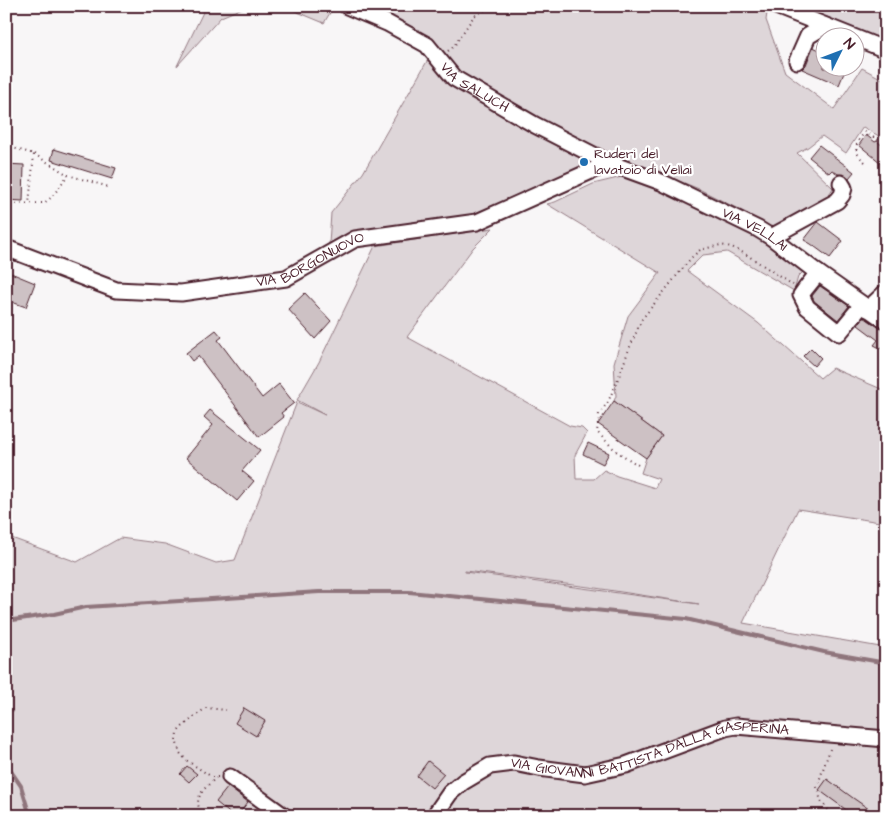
<svg xmlns="http://www.w3.org/2000/svg" width="892" height="822" font-family="'Architects Daughter',sans-serif">
	<style>
		.green { fill: #ded6d9; stroke: #947a82; fill-rule: evenodd }
		.lines { fill: none; stroke-linecap: round; stroke-linejoin: round }
		.stream { stroke: #8f747b; stroke-width: 4 }
		.building { fill: #cdc1c4; stroke: #4a1f2b }
		.minor-casing { stroke: #4a1f2b; stroke-width: 19 }
		.path { stroke: #4a1f2b; stroke-width: 2; stroke-dasharray: 1 4; stroke-linecap: butt }
		.minor { stroke: #fff; stroke-width: 15 }
		.poi-dot { fill: #1f6fb2; stroke: #fff; stroke-width: 2 }
		.labels { text-anchor: middle; dominant-baseline: central; stroke-width: 4.5; stroke-linejoin: round; paint-order: stroke }
		.street-label { font-size: 14px; fill: #4a1f2b; stroke: #fff }
		.poi-label { font-size: 14px; fill: #4a1f2b; stroke: #fff; text-anchor: start }
	</style>
	<rect width="100%" height="100%" fill="#f8f6f7"/>
	<filter id="ink" filterUnits="userSpaceOnUse"><feTurbulence type="fractalNoise" baseFrequency=".02" numOctaves="2"/><feDisplacementMap in="SourceGraphic" scale="10" xChannelSelector="R" yChannelSelector="G"/><feConvolveMatrix kernelMatrix="1 2 1 2 8 2 1 2 1" color-interpolation-filters="sRGB"/></filter>
	<g filter="url(#ink)">
		<!-- green -->
		<g class="green">
			<polygon points="206,6 247,6 221,17 177,66"/>
			<polygon points="283,6 334,6 324,23"/>
			<polygon points="338,6 768,6 766,20 785,72 834,109 862,68 886,81 886,140 863,127 846,153 822,136 808,147 797,153 833,188 825,201 775,230 748,214 699,189 652,170 584,146 453,74 451,61 447,80 564,145 569,151 584,150 585,168 474,217 350,232 329,244 331,213 363,173 430,56 423,50"/>
			<polygon points="792,6 886,6 886,45"/>
			<path d="M 626,176 L 659,186 L 765,238 L 805,270 L 798,277 L 794,291 L 727,252 L 703,255 L 687,271 L 758,323 L 820,378 L 832,368 L 886,391 L 886,523 L 798,509 L 743,623 L 886,648 L 886,816 L 6,816 L 6,707 L 14,712 L 6,706 L 6,536 L 77,562 L 120,538 L 165,544 L 216,563 L 235,560 L 297,402 L 325,415 L 297,400 L 319,362 L 375,246 L 493,228 L 473,248 L 407,337 L 570,426 L 582,428 L 587,433 L 575,455 L 576,479 L 594,479 L 604,470 L 617,476 L 655,488 L 659,479 L 641,473 L 646,458 L 662,436 L 614,401 L 616,396 L 614,363 L 628,316 L 660,273 L 547,204 L 555,202 L 593,184 ZM 465,571 L 589,587 L 699,604 L 465,572 Z"/>
		</g>
		<g class="lines">
			<!-- stream -->
			<g class="stream">
				<polyline points="6,621 54,614 86,607 319,592 409,592 686,619 824,652 886,663"/>
				<polyline points="6,764 21,786 30,816"/>
			</g>
		</g>
		<!-- building -->
		<g class="building">
			<polygon points="813,47 824,52 824,68 846,68 839,85 802,69 806,65"/>
			<polygon points="866,135 875,142 877,141 886,149 886,167 859,145"/>
			<polygon points="819,145 854,172 849,178 845,175 838,174 832,170 829,173 809,157"/>
			<polygon points="54,149 116,168 112,179 51,160"/>
			<polygon points="6,164 24,165 23,201 6,200"/>
			<polygon points="818,222 843,241 830,258 811,244 804,240"/>
			<polygon points="6,271 35,283 26,307 6,300"/>
			<polygon points="820,286 849,306 838,320 814,301 812,296"/>
			<polygon points="305,293 331,321 315,339 288,309"/>
			<polygon points="864,317 881,329 885,331 886,330 886,351 874,345 878,340 858,325"/>
			<polygon points="216,330 222,337 218,340 262,398 279,384 294,403 281,413 284,417 259,437 198,356 192,361 186,353"/>
			<polygon points="811,348 821,358 814,366 803,356"/>
			<polygon points="614,401 662,436 646,458 598,424"/>
			<polygon points="210,410 260,450 242,471 254,481 237,501 186,458 213,425 204,417"/>
			<polygon points="588,443 609,453 603,464 583,454"/>
			<polygon points="244,708 265,721 256,736 235,723"/>
			<polygon points="428,761 444,774 432,788 417,776"/>
			<polygon points="187,766 197,774 189,782 180,774"/>
			<polygon points="827,779 853,798 879,816 855,816 845,809 819,790"/>
			<polygon points="228,787 248,802 237,816 233,816 216,802"/>
		</g>
		<g class="lines">
			<!-- minor casing -->
			<g class="minor-casing">
				<g id="minor">
					<path id="s1" d="M 347,6 L 387,23 L 427,45 L 454,78 L 535,125 L 609,163 L 661,182 L 758,229 L 771,237 L 818,273 L 886,321"/>
					<polyline points="776,6 886,50"/>
					<polyline points="797,61 808,36 825,26"/>
					<polyline points="771,237 837,201 842,195 844,188 841,183"/>
					<path id="s2" d="M 6,248 L 116,290 L 181,293 L 286,278 L 355,239 L 477,222 L 609,163"/>
					<polyline points="818,273 806,288 801,295 807,307 839,333 862,305"/>
					<polyline points="868,309 886,292"/>
					<polyline points="230,777 284,816"/>
					<path id="s3" d="M 434,816 L 450,793 L 463,782 L 490,766 L 514,763 L 539,768 L 585,774 L 626,765 L 725,728 L 736,726 L 886,739"/>
				</g>
			</g>
			<!-- path -->
			<g class="path">
				<polyline points="448,51 454,46 474,16 493,6"/>
				<polyline points="6,146 34,154 29,204"/>
				<polyline points="34,154 68,175"/>
				<path d="M 865,162 C 852,151 855,144 865,132 L 886,145"/>
				<polyline points="6,204 44,203 52,197 68,175 109,187"/>
				<polyline points="638,465 616,451 597,432 599,414 608,402 620,374 629,349 642,319 691,258 700,250 720,245 732,247 747,255 793,285"/>
				<polyline points="830,749 817,787 821,801 833,816"/>
				<polyline points="218,777 212,777 186,760 180,753 176,740 177,733 181,728 199,713 206,708 226,710"/>
				<path d="M 202,816 C 201,812 198,807 198,803 C 198,793 209,784 216,778"/>
			</g>
			<!-- minor -->
			<use href="#minor" class="minor"/>
		</g>
	</g>
	<!-- markers -->
	<circle class="poi-dot" cx="584" cy="162" r="5"/>
	<g class="labels">
		<!-- street labels -->
		<g class="street-label">
			<text stroke="none"><textPath href="#s1" startOffset="154">VIA SALUCH</textPath></text>
			<text stroke="none"><textPath href="#s1" startOffset="469">VIA VELLAI</textPath></text>
			<text stroke="none"><textPath href="#s2" startOffset="318">VIA BORGONUOVO</textPath></text>
			<text stroke="none"><textPath href="#s3" startOffset="241">VIA GIOVANNI BATTISTA DALLA GASPERINA</textPath></text>
		</g>
		<!-- poi labels -->
		<g class="poi-label">
			<text x="594" y="154">Ruderi del<tspan x="594" dy="16">lavatoio di Vellai</tspan></text>
		</g>
	</g>
	<!-- margin -->
	<rect width="892" height="822" fill="none" stroke="#fff" stroke-width="25"/>
	<rect x="12" y="12" width="867" height="797" fill="none" stroke="#4a1f2b" stroke-width="2" filter="url(#ink)"/>
	<!-- north arrow -->
	<g transform="translate(840 52) rotate(48)"><circle r="24" fill="#ffffff" stroke="#b7a5aa"/>
	<path d="M0-4L9 19L0 12L-9 19Z" fill="#1f6fb2"/>
	<text y="-8" font-size="14" font-weight="bold" text-anchor="middle" fill="#4a1f2b">N</text>
	</g>
</svg>
